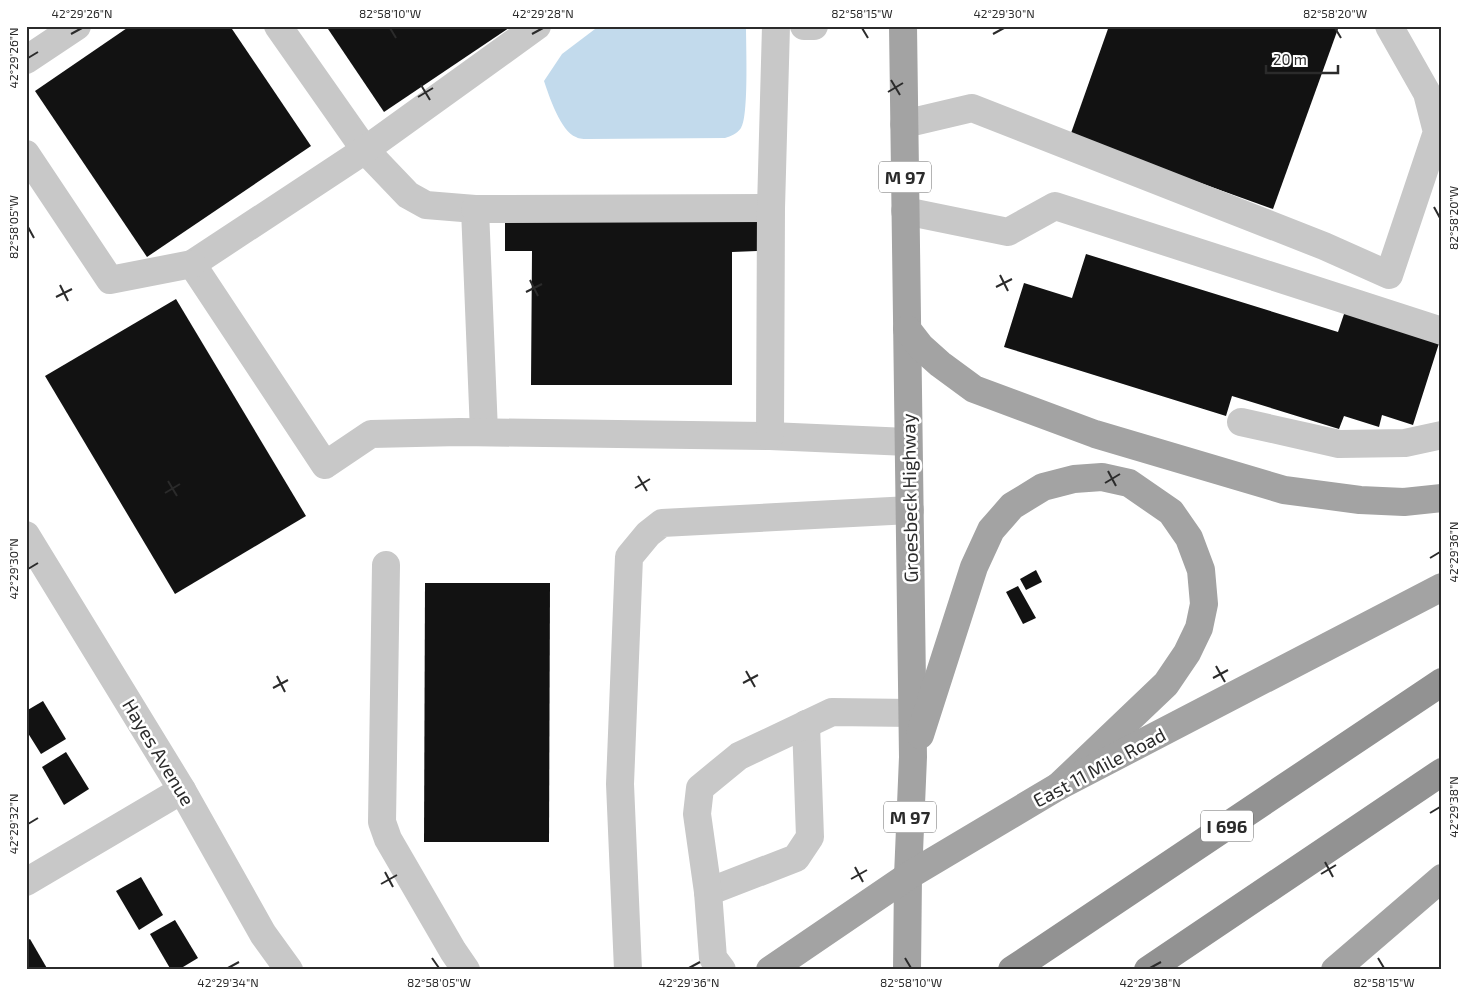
<svg xmlns="http://www.w3.org/2000/svg" width="1468" height="996" font-family="'Exo 2',sans-serif">
	<style>
		.water { fill: #c2daec }
		.building { fill: #121212 }
		.lines { fill: none; stroke-linecap: round; stroke-linejoin: round }
		.minor { stroke: #c8c8c8; stroke-width: 28 }
		.major { stroke: #a3a3a3; stroke-width: 28 }
		.highway { stroke: #929292; stroke-width: 28 }
		.ticks { fill: none; stroke: #2b2b2b; stroke-width: 2 }
		.labels { text-anchor: middle; dominant-baseline: central; stroke-width: 5; stroke-linejoin: round; paint-order: stroke }
		.shield { fill: #fff; stroke: #6b6b6b; stroke-width: 1 }
		.shield-label { font-size: 18px; font-weight: bold; fill: #2b2b2b }
		.street-label { font-size: 19px; fill: #2b2b2b; stroke: #fff }
		.neatline { fill: none; stroke: #2b2b2b; stroke-width: 2 }
		.ticks-label { font-size: 12px; text-anchor: middle; fill: #2b2b2b }
	</style>
	<rect width="100%" height="100%" fill="#fff"/>
	<!-- water -->
	<path class="water" d="M 599,26 L 746,26 C 746,44 749,117 741,128 C 737,134 731,136 725,138 L 588,139 C 585,139 579,139 576,137 C 561,132 549,96 544,81 L 562,54 Z"/>
	<!-- building -->
	<g class="building">
		<polygon points="130,26 230,26 311,146 147,257 35,91"/>
		<polygon points="326,26 512,26 384,112"/>
		<polygon points="1109,26 1339,26 1273,209 1070,136"/>
		<polygon points="505,218 757,218 757,251 732,252 732,385 531,385 532,251 505,251"/>
		<polygon points="1086,254 1338,332 1346,308 1441,337 1413,425 1382,415 1379,427 1344,416 1339,429 1232,396 1226,416 1004,347 1024,283 1072,298"/>
		<polygon points="176,299 306,516 175,594 45,376"/>
		<polygon points="1036,570 1042,582 1026,590 1020,579"/>
		<polygon points="425,583 550,583 549,842 424,842"/>
		<polygon points="1018,586 1036,618 1023,624 1006,592"/>
		<polygon points="43,701 66,739 41,754 26,730 26,711"/>
		<polygon points="66,752 89,789 64,805 42,767"/>
		<polygon points="141,877 163,915 139,930 116,891"/>
		<polygon points="175,920 198,958 178,970 171,970 150,934"/>
		<polygon points="30,939 48,970 26,970 26,941"/>
	</g>
	<g class="lines">
		<!-- minor -->
		<g class="minor">
			<polyline points="278,26 365,150 408,195 426,205 475,209 484,432"/>
			<polyline points="537,26 365,150 192,264 325,465 371,434 460,432 770,436 908,442"/>
			<polyline points="804,26 814,26"/>
			<polyline points="26,60 77,26"/>
			<polyline points="904,124 972,108 1324,246 1389,275 1437,132 1427,93 1389,26"/>
			<polyline points="26,154 110,280 192,264"/>
			<polyline points="475,209 771,208"/>
			<polyline points="905,211 1008,232 1055,206 1442,331"/>
			<polyline points="1241,422 1339,444 1405,443 1442,435"/>
			<polyline points="770,436 771,208 776,26"/>
			<polyline points="26,535 182,790 263,934 289,970"/>
			<polyline points="386,565 382,822 388,839 453,951 466,970"/>
			<polyline points="26,882 182,790"/>
			<polyline points="708,892 796,858 810,837 806,724"/>
			<polyline points="628,970 620,784 629,557 648,534 662,523 910,510"/>
			<polyline points="722,970 713,958 708,892 697,814 700,788 739,756 832,712 912,713"/>
		</g>
		<!-- major -->
		<g class="major">
			<polyline points="903,26 913,757 908,876 907,970"/>
			<polyline points="907,329 921,347 940,364 974,389 1095,434 1284,490 1360,500 1404,502 1442,498"/>
			<polyline points="920,735 974,567 991,530 1012,506 1043,487 1074,479 1102,477 1129,483 1171,512 1189,538 1201,570 1204,604 1199,628 1187,653 1166,684 1059,786"/>
			<polyline points="770,970 908,876 1059,786 1442,587"/>
			<polyline points="1335,970 1442,878"/>
		</g>
		<!-- highway -->
		<g class="highway">
			<polyline points="1012,970 1442,682"/>
			<polyline points="1148,970 1442,772"/>
		</g>
	</g>
	<!-- ticks -->
	<path class="ticks" d="M 390,28 L 396,38M 862,28 L 868,38M 1335,28 L 1341,38M 71,34 L 82,28M 532,34 L 543,28M 993,34 L 1004,28M 28,58 L 38,52M 891,80 L 900,95M 421,85 L 430,100M 888,92 L 903,83M 418,97 L 433,88M 1434,207 L 1440,218M 28,227 L 34,238M 1000,275 L 1008,291M 530,280 L 538,296M 60,285 L 68,301M 996,287 L 1012,279M 526,292 L 542,284M 56,297 L 72,289M 1108,471 L 1116,486M 638,476 L 647,491M 168,481 L 177,496M 1105,483 L 1120,474M 635,488 L 650,479M 165,493 L 180,484M 1430,558 L 1440,552M 28,569 L 38,563M 1216,666 L 1225,682M 746,671 L 755,687M 277,676 L 285,692M 1213,678 L 1228,670M 743,683 L 758,675M 273,688 L 288,680M 1430,813 L 1440,807M 28,824 L 38,818M 1325,862 L 1333,877M 855,867 L 863,882M 385,872 L 393,887M 1321,874 L 1336,865M 851,879 L 867,870M 381,884 L 397,875M 432,958 L 439,968M 905,958 L 911,968M 1378,958 L 1384,968M 228,968 L 239,962M 689,968 L 700,962M 1150,968 L 1161,962"/>
	<g class="labels">
		<!-- shield labels -->
		<g class="shield">
			<rect x="879" y="161.5" width="52" height="31" rx="4"/>
			<rect x="884" y="801.5" width="52" height="31" rx="4"/>
			<rect x="1201" y="810.5" width="52" height="31" rx="4"/>
		</g>
		<g class="shield-label">
			<text x="905" y="177">M 97</text>
			<text x="910" y="817">M 97</text>
			<text x="1227" y="826">I 696</text>
		</g>
		<!-- street labels -->
		<g class="street-label">
			<text transform="translate(909 498) rotate(-91)">Groesbeck Highway</text>
			<text transform="translate(159 752) rotate(59)">Hayes Avenue</text>
			<text transform="translate(1099 767) rotate(-28)">East 11 Mile Road</text>
		</g>
	</g>
	<!-- border -->
	<rect width="1468" height="996" fill="none" stroke="#ffffff" stroke-width="55"/>
	<!-- scale -->
	<path d="M1266 65v8h72v-8" fill="none" stroke="#2b2b2b" stroke-width="2.5"/>
	<text x="1273" y="65" font-size="15" fill="#2b2b2b" stroke="#ffffff" stroke-width="4" paint-order="stroke">20 m</text>
	<rect x="28" y="28" width="1412" height="940" class="neatline"/>
	<g class="ticks-label">
		<text x="82" y="18">42°29'26"N</text>
		<text x="390" y="18">82°58'10"W</text>
		<text x="543" y="18">42°29'28"N</text>
		<text x="862" y="18">82°58'15"W</text>
		<text x="1004" y="18">42°29'30"N</text>
		<text x="1335" y="18">82°58'20"W</text>
		<text transform="translate(14 58) rotate(-90)" y="4">42°29'26"N</text>
		<text transform="translate(1454 218) rotate(-90)" y="4">82°58'20"W</text>
		<text transform="translate(14 227) rotate(-90)" y="4">82°58'05"W</text>
		<text transform="translate(1454 552) rotate(-90)" y="4">42°29'36"N</text>
		<text transform="translate(14 569) rotate(-90)" y="4">42°29'30"N</text>
		<text transform="translate(1454 807) rotate(-90)" y="4">42°29'38"N</text>
		<text transform="translate(14 824) rotate(-90)" y="4">42°29'32"N</text>
		<text x="228" y="987">42°29'34"N</text>
		<text x="439" y="987">82°58'05"W</text>
		<text x="689" y="987">42°29'36"N</text>
		<text x="911" y="987">82°58'10"W</text>
		<text x="1150" y="987">42°29'38"N</text>
		<text x="1384" y="987">82°58'15"W</text>
	</g>
</svg>
